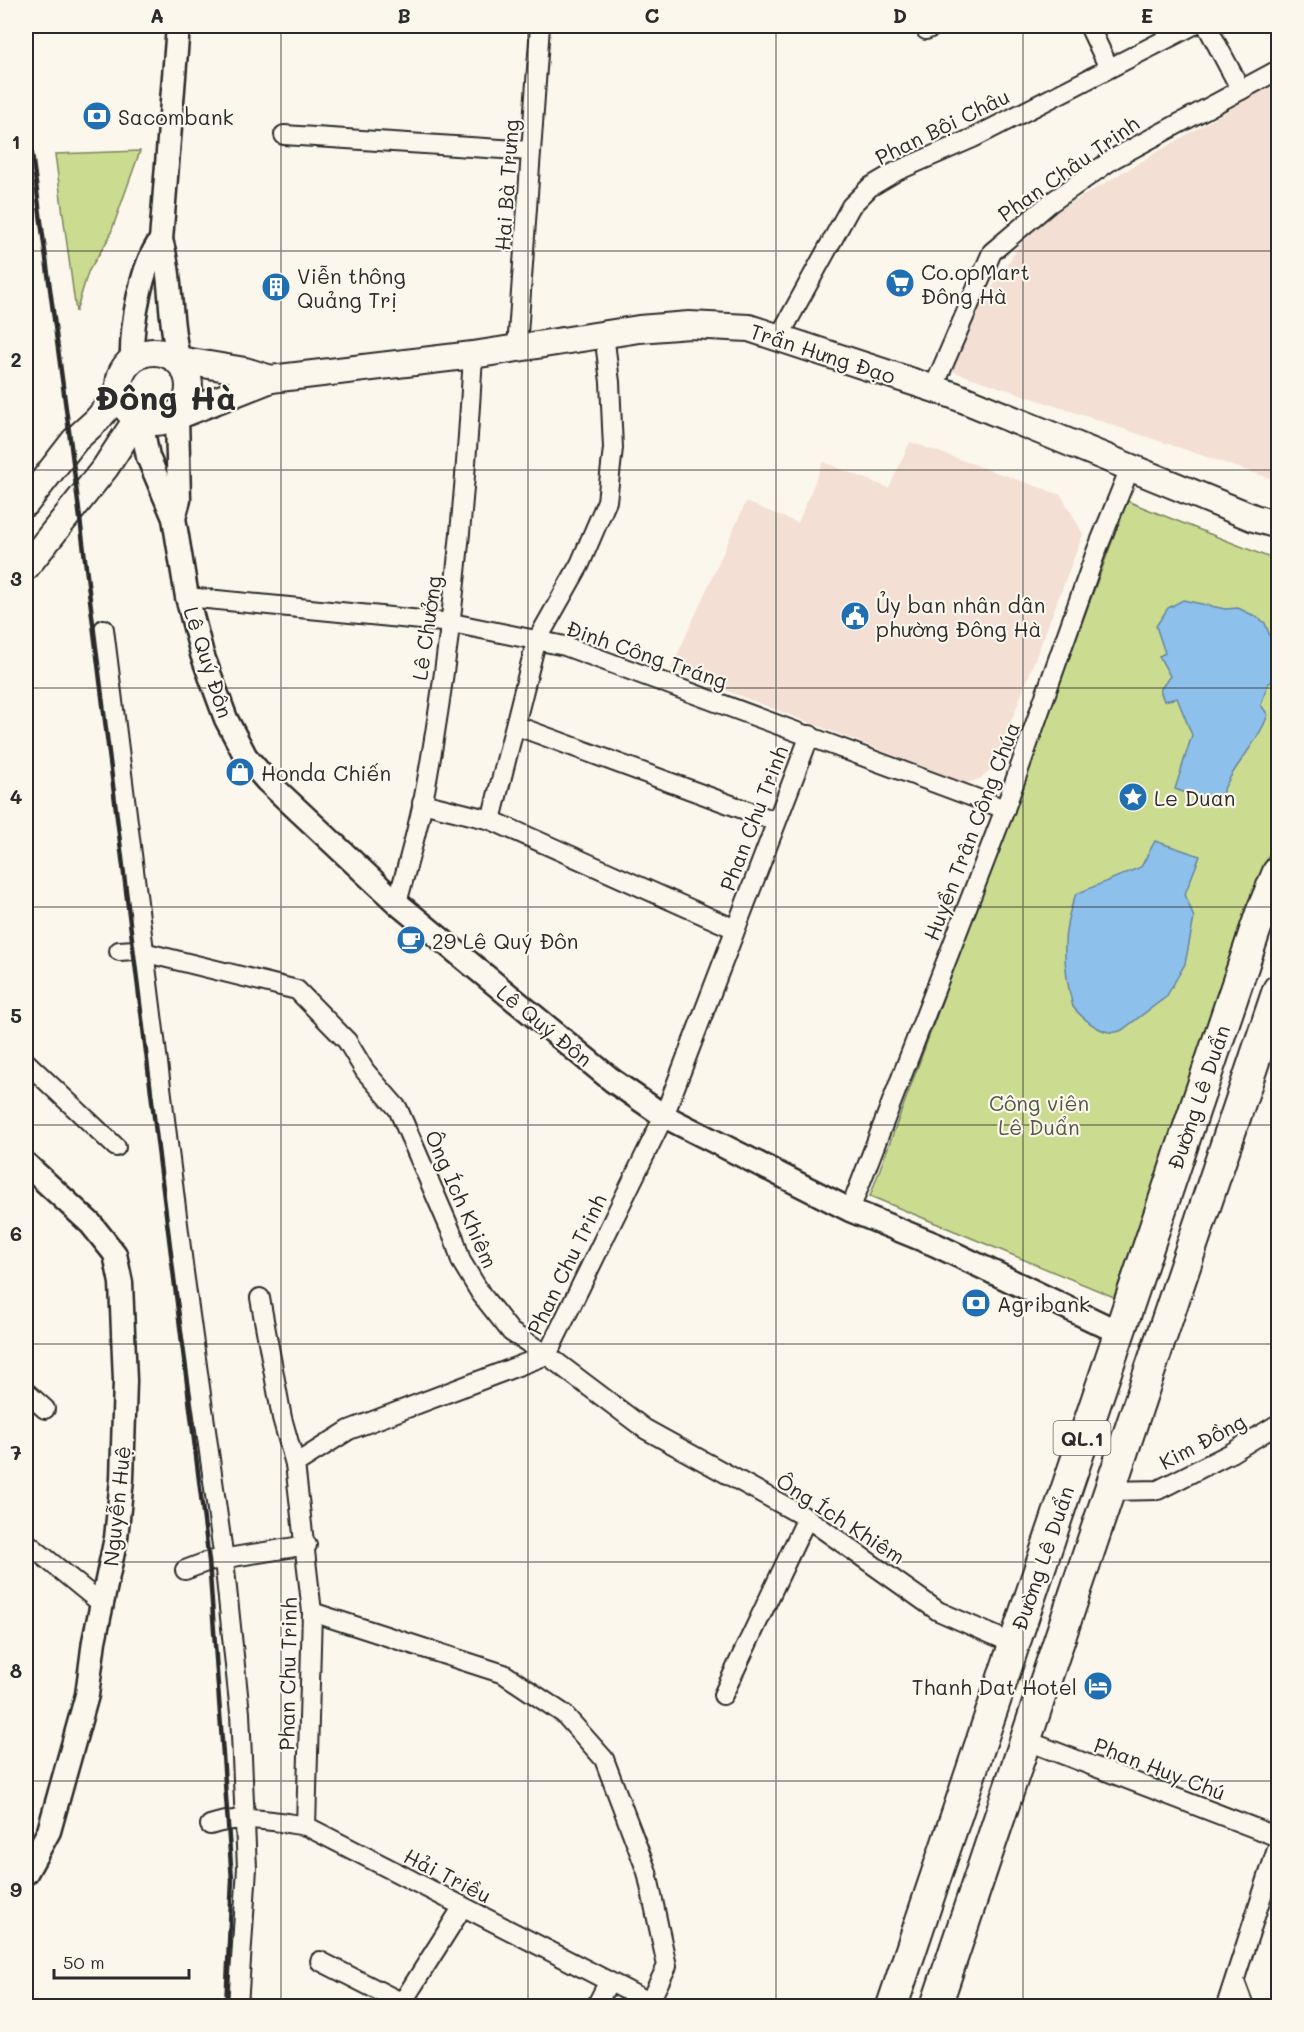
<svg xmlns="http://www.w3.org/2000/svg" width="1304" height="2032" font-family="Mali,sans-serif">
	<style>
		.built { fill: #f3dfd4 }
		.green { fill: #cbdc90; stroke: #7b845e; stroke-width: 1.5 }
		.water { fill: #8dc0ea; stroke: #66849e; stroke-width: 1.5 }
		.lines { fill: none; stroke-linecap: round; stroke-linejoin: round }
		.minor-casing { stroke: #2b2b2b; stroke-width: 22 }
		.tertiary-casing { stroke: #2b2b2b; stroke-width: 27 }
		.secondary-casing { stroke: #2b2b2b; stroke-width: 30 }
		.trunk-casing { stroke: #2b2b2b; stroke-width: 34 }
		.minor { stroke: #fbf7ec; stroke-width: 18 }
		.tertiary { stroke: #fbf7ec; stroke-width: 22 }
		.secondary { stroke: #fbf7ec; stroke-width: 26 }
		.trunk { stroke: #fbf7ec; stroke-width: 30 }
		.rail { stroke: #2b2b2b; stroke-width: 4.5 }
		.grid { fill: none; stroke: #2b2b2b; stroke-width: 1.5; stroke-opacity: 0.55 }
		.labels { text-anchor: middle; dominant-baseline: central; stroke-width: 4.5; stroke-linejoin: round; paint-order: stroke }
		.shield { fill: #fbf7ec; stroke: #696865; stroke-width: 1.5 }
		.shield-label { font-size: 20px; font-weight: bold; fill: #2b2b2b }
		.poi-label { font-size: 21px; fill: #2b2b2b; stroke: #fbf7ec; text-anchor: start }
		.street-label { font-size: 21px; fill: #2b2b2b; stroke: #fbf7ec }
		.park-label { font-size: 21px; fill: #535744; stroke: #fbf7ec }
		.town-label { font-size: 33px; font-weight: bold; fill: #2b2b2b; stroke: #fbf7ec }
		.neatline { fill: none; stroke: #2b2b2b; stroke-width: 2 }
		.grid-label { font-size: 20px; text-anchor: middle; font-weight: bold; fill: #2b2b2b }
	</style>
	<rect width="100%" height="100%" fill="#fbf7ec"/>
	<filter id="ink" filterUnits="userSpaceOnUse"><feTurbulence type="fractalNoise" baseFrequency=".0167" numOctaves="2"/><feDisplacementMap in="SourceGraphic" scale="12" xChannelSelector="R" yChannelSelector="G"/><feConvolveMatrix kernelMatrix="1 2 1 2 8 2 1 2 1" color-interpolation-filters="sRGB"/></filter>
	<g filter="url(#ink)">
		<!-- built -->
		<g class="built">
			<polygon points="1278,81 1278,481 952,371 979,308 1021,243 1054,213"/>
			<polygon points="910,442 1061,495 1083,534 994,766 980,779 966,783 671,669 746,502 798,523 823,462 889,488"/>
		</g>
		<!-- green -->
		<g class="green">
			<polygon points="140,151 109,238 88,272 76,312 55,154"/>
			<polygon points="1127,501 1278,561 1278,828 1114,1297 870,1196"/>
		</g>
		<!-- water -->
		<g class="water">
			<path d="M 1183,600 L 1225,609 L 1238,608 L 1257,617 L 1265,623 L 1275,650 L 1278,662 L 1276,678 L 1268,684 L 1261,705 L 1268,715 C 1256,747 1232,766 1220,798 L 1207,801 L 1175,789 L 1192,735 L 1177,698 L 1164,701 L 1160,690 L 1170,676 L 1159,656 L 1165,653 L 1156,626 L 1168,608 Z"/>
			<path d="M 1155,841 L 1200,856 L 1185,894 L 1194,918 L 1185,964 L 1166,997 L 1122,1030 C 1106,1039 1084,1020 1073,1007 C 1063,968 1060,931 1076,894 L 1141,867 Z"/>
		</g>
		<g class="lines">
			<!-- minor casing -->
			<g class="minor-casing">
				<g id="minor">
					<polyline points="1089,26 1109,68"/>
					<polyline points="1207,26 1241,90"/>
					<polyline points="926,30 935,26"/>
					<polyline points="284,135 531,151"/>
					<polyline points="779,337 851,206 870,187 897,171 973,138 1192,26"/>
					<polyline points="517,348 540,26"/>
					<polyline points="933,389 992,252 1050,203 1113,159 1278,70"/>
					<polyline points="187,597 452,623 565,646 1005,809"/>
					<polyline points="104,629 184,1272 224,1560 240,1713 247,1868 238,2006"/>
					<polyline points="517,726 775,821"/>
					<polyline points="422,803 491,820 735,929"/>
					<polyline points="491,820 536,642 580,564 607,501 613,448 610,382 604,334"/>
					<path d="M 397,903 C 406,870 416,836 423,802 C 451,654 465,505 473,355"/>
					<polyline points="119,951 135,950 297,990 347,1041 365,1071 398,1109 454,1238 461,1261 481,1294 511,1332 547,1355 645,1429 807,1518 938,1611 1014,1644"/>
					<polyline points="26,1062 116,1147"/>
					<polyline points="850,1210 1005,809 1096,552 1130,468"/>
					<polyline points="260,1298 282,1418 295,1464"/>
					<polyline points="26,1392 45,1409"/>
					<polyline points="1109,1491 1158,1490 1231,1453 1278,1424"/>
					<polyline points="26,1542 102,1604"/>
					<polyline points="185,1570 209,1561 307,1545"/>
					<polyline points="312,1612 504,1674 564,1714 604,1759 647,1872 667,1966 649,2003"/>
					<polyline points="723,1695 807,1518"/>
					<polyline points="1025,1740 1278,1837"/>
					<path d="M 210,1825 C 242,1814 273,1821 306,1826 L 657,2006"/>
					<polyline points="306,1826 312,1612 295,1464 349,1430 547,1355 664,1116 810,735"/>
					<polyline points="320,1961 403,2003"/>
					<polyline points="1235,1982 1244,2006"/>
					<polyline points="400,2006 462,1908"/>
					<polyline points="596,2006 608,1983"/>
					<polyline points="1226,2006 1278,1846"/>
				</g>
			</g>
			<!-- tertiary casing -->
			<g class="tertiary-casing">
				<g id="tertiary">
					<path d="M 178,26 L 161,240 C 173,279 168,320 179,360"/>
					<path d="M 132,359 C 131,326 141,265 161,240"/>
					<polyline points="137,419 143,431 148,457 174,518 187,597 202,654 226,719 246,757 267,781 397,903 613,1081 664,1116 850,1210 936,1245 1118,1332"/>
					<polyline points="174,518 179,500 177,416"/>
					<polyline points="26,1164 91,1224 115,1254 121,1283 125,1381 122,1479 116,1538 94,1641 87,1695 49,1831 26,1873"/>
				</g>
			</g>
			<!-- secondary casing -->
			<g class="secondary-casing">
				<g id="secondary">
					<circle cx="154" cy="387" r="35"/>
					<polyline points="179,360 245,371 271,379"/>
					<polyline points="177,416 271,379 473,355 639,329 689,325 749,328 953,395 1254,518 1278,525"/>
					<polyline points="26,503 75,440 97,420 120,393"/>
					<polyline points="26,567 105,468 137,419"/>
				</g>
			</g>
			<!-- trunk casing -->
			<g class="trunk-casing">
				<g id="trunk">
					<polyline points="892,2006 1261,913 1278,872"/>
					<polyline points="936,2006 1278,990"/>
				</g>
			</g>
			<!-- minor -->
			<use href="#minor" class="minor"/>
			<!-- tertiary -->
			<use href="#tertiary" class="tertiary"/>
			<!-- secondary -->
			<use href="#secondary" class="secondary"/>
			<!-- trunk -->
			<use href="#trunk" class="trunk"/>
			<!-- rail -->
			<polyline class="rail" points="26,109 71,446 209,1561 232,1880 226,2006"/>
		</g>
	</g>
	<!-- grid -->
	<path class="grid" d="M 281,26 L 281,2006M 528,26 L 528,2006M 776,26 L 776,2006M 1023,26 L 1023,2006M 26,251 L 1278,251M 26,470 L 1278,470M 26,688 L 1278,688M 26,907 L 1278,907M 26,1125 L 1278,1125M 26,1344 L 1278,1344M 26,1562 L 1278,1562M 26,1781 L 1278,1781"/>
	<!-- icons -->
	<defs>
		<g id="bank-disc" transform="scale(1.5)"><circle r="9.5" fill="#1f6fb2" stroke="#fbf7ec"/><path d="M-6-4H6V4H-6ZM0-2.3a2.3 2.3 0 1 0 0 4.6a2.3 2.3 0 1 0 0-4.6Z" fill="#fff"/></g>
		<g id="supermarket-disc" transform="scale(1.5)"><circle r="9.5" fill="#1f6fb2" stroke="#fbf7ec"/><path d="M-6-5.5h2.5l.6 2H6L4.5 2H-2.5L-4.4-4H-6ZM-1.5 3.2a1.3 1.3 0 1 0 .1 0ZM3 3.2a1.3 1.3 0 1 0 .1 0Z" fill="#fff"/></g>
		<g id="building-disc" transform="scale(1.5)"><circle r="9.5" fill="#1f6fb2" stroke="#fbf7ec"/><path d="M-4-6H4V6H1V3H-1V6H-4ZM-2.5-4.3h1.7v1.8h-1.7ZM.8-4.3h1.7v1.8H.8ZM-2.5-1h1.7V.8h-1.7ZM.8-1h1.7V.8H.8Z" fill="#fff"/></g>
		<g id="civic-disc" transform="scale(1.5)"><circle r="9.5" fill="#1f6fb2" stroke="#fbf7ec"/><path d="M-.6-6.5H3V-4.5H.6V-3L4-1V1h2V6H-6V1h2V-1L-.6-3ZM-1.2 2.5V6h2.4V2.5Z" fill="#fff"/></g>
		<g id="shop-disc" transform="scale(1.5)"><circle r="9.5" fill="#1f6fb2" stroke="#fbf7ec"/><path d="M-5-2.5h2.3a2.7 3.5 0 0 1 5.4 0H5L5.5 6h-11ZM-1.5-2.5h3a1.5 2.3 0 0 0-3 0Z" fill="#fff"/></g>
		<g id="sight-disc" transform="scale(1.5)"><circle r="9.5" fill="#1f6fb2" stroke="#fbf7ec"/><path d="M0-6L1.8-2.2L6-1.7L2.9 1.2L3.7 5.4L0 3.3L-3.7 5.4L-2.9 1.2L-6-1.7L-1.8-2.2Z" fill="#fff"/></g>
		<g id="cafe-disc" transform="scale(1.5)"><circle r="9.5" fill="#1f6fb2" stroke="#fbf7ec"/><path d="M-5.5-4.5H6V0H3Q3 3.5 0 3.5H-2.5Q-5.5 3.5-5.5 0ZM3-3.2v2h1.7v-2ZM-6 4.5H4V6H-6Z" fill="#fff"/></g>
		<g id="hotel-disc" transform="scale(1.5)"><circle r="9.5" fill="#1f6fb2" stroke="#fbf7ec"/><path d="M-6-4.5h1.5V1H6V5H4.5V3h-9V5H-6ZM-4 0a1.8 1.8 0 1 1 3.6 0ZM.5 0V-2.5h3Q6-2.5 6 0Z" fill="#fff"/></g>
	</defs>
	<g fill-rule="evenodd">
		<use href="#bank-disc" x="97" y="116"/>
		<use href="#supermarket-disc" x="900" y="283"/>
		<use href="#building-disc" x="276" y="287"/>
		<use href="#civic-disc" x="855" y="616"/>
		<use href="#shop-disc" x="240" y="772"/>
		<use href="#sight-disc" x="1133" y="797"/>
		<use href="#cafe-disc" x="411" y="940"/>
		<use href="#bank-disc" x="976" y="1303"/>
		<use href="#hotel-disc" x="1098" y="1686"/>
	</g>
	<g class="labels">
		<!-- shield labels -->
		<rect class="shield" x="1053.5" y="1421" width="57" height="34" rx="4.5"/>
		<g class="shield-label">
			<text x="1082" y="1438">QL.1</text>
		</g>
		<!-- poi labels -->
		<g class="poi-label">
			<text x="118" y="116">Sacombank</text>
			<text x="921" y="271">Co.opMart<tspan x="921" dy="24">Đông Hà</tspan></text>
			<text x="297" y="275">Viễn thông<tspan x="297" dy="24">Quảng Trị</tspan></text>
			<text x="876" y="604">Ủy ban nhân dân<tspan x="876" dy="24">phường Đông Hà</tspan></text>
			<text x="261" y="772">Honda Chiến</text>
			<text x="1154" y="797">Le Duan</text>
			<text x="432" y="940">29 Lê Quý Đôn</text>
			<text x="997" y="1303">Agribank</text>
			<text x="1077" y="1686" text-anchor="end">Thanh Dat Hotel</text>
		</g>
		<!-- street labels -->
		<g class="street-label">
			<text transform="translate(942 126) rotate(-26)">Phan Bội Châu</text>
			<text transform="translate(1068 168) rotate(-35)">Phan Châu Trinh</text>
			<text transform="translate(506 185) rotate(-86)">Hai Bà Trưng</text>
			<text transform="translate(823 353) rotate(18)">Trần Hưng Đạo</text>
			<text transform="translate(426 628) rotate(-82)">Lê Chưởng</text>
			<text transform="translate(647 654) rotate(19)">Đinh Công Tráng</text>
			<text transform="translate(209 662) rotate(72)">Lê Quý Đôn</text>
			<text transform="translate(753 818) rotate(-69)">Phan Chu Trinh</text>
			<text transform="translate(971 831) rotate(-69)">Huyền Trân Công Chúa</text>
			<text transform="translate(545 1025) rotate(39)">Lê Quý Đôn</text>
			<text transform="translate(1198 1097) rotate(-71)">Đường Lê Duẩn</text>
			<text transform="translate(462 1199) rotate(66)">Ông Ích Khiêm</text>
			<text transform="translate(566 1264) rotate(-64)">Phan Chu Trinh</text>
			<text transform="translate(1202 1441) rotate(-28)">Kim Đồng</text>
			<text transform="translate(116 1506) rotate(-84)">Nguyễn Huệ</text>
			<text transform="translate(841 1518) rotate(33)">Ông Ích Khiêm</text>
			<text transform="translate(1042 1558) rotate(-71)">Đường Lê Duẩn</text>
			<text transform="translate(287 1674) rotate(-89)">Phan Chu Trinh</text>
			<text transform="translate(1160 1768) rotate(21)">Phan Huy Chú</text>
			<text transform="translate(448 1875) rotate(27)">Hải Triều</text>
		</g>
		<!-- park labels -->
		<g class="park-label">
			<text x="1039" y="1102">Công viên<tspan x="1039" dy="24">Lê Duẩn</tspan></text>
		</g>
		<!-- town labels -->
		<g class="town-label">
			<text x="166" y="396">Đông Hà</text>
		</g>
	</g>
	<!-- margin -->
	<rect width="1304" height="2032" fill="none" stroke="#fbf7ec" stroke-width="66"/>
	<!-- scale -->
	<path d="M54 1969v9h135v-9" fill="none" stroke="#2b2b2b" stroke-width="3"/>
	<text x="63" y="1969" font-size="18" fill="#2b2b2b" stroke="#fbf7ec" stroke-width="4.5" paint-order="stroke">50 m</text>
	<rect x="33" y="33" width="1238" height="1966" class="neatline"/>
	<g class="grid-label">
		<text x="157" y="23">A</text>
		<text x="404" y="23">B</text>
		<text x="652" y="23">C</text>
		<text x="900" y="23">D</text>
		<text x="1147" y="23">E</text>
		<text x="16" y="149">1</text>
		<text x="16" y="367">2</text>
		<text x="16" y="586">3</text>
		<text x="16" y="804">4</text>
		<text x="16" y="1023">5</text>
		<text x="16" y="1241">6</text>
		<text x="16" y="1460">7</text>
		<text x="16" y="1678">8</text>
		<text x="16" y="1897">9</text>
	</g>
</svg>
